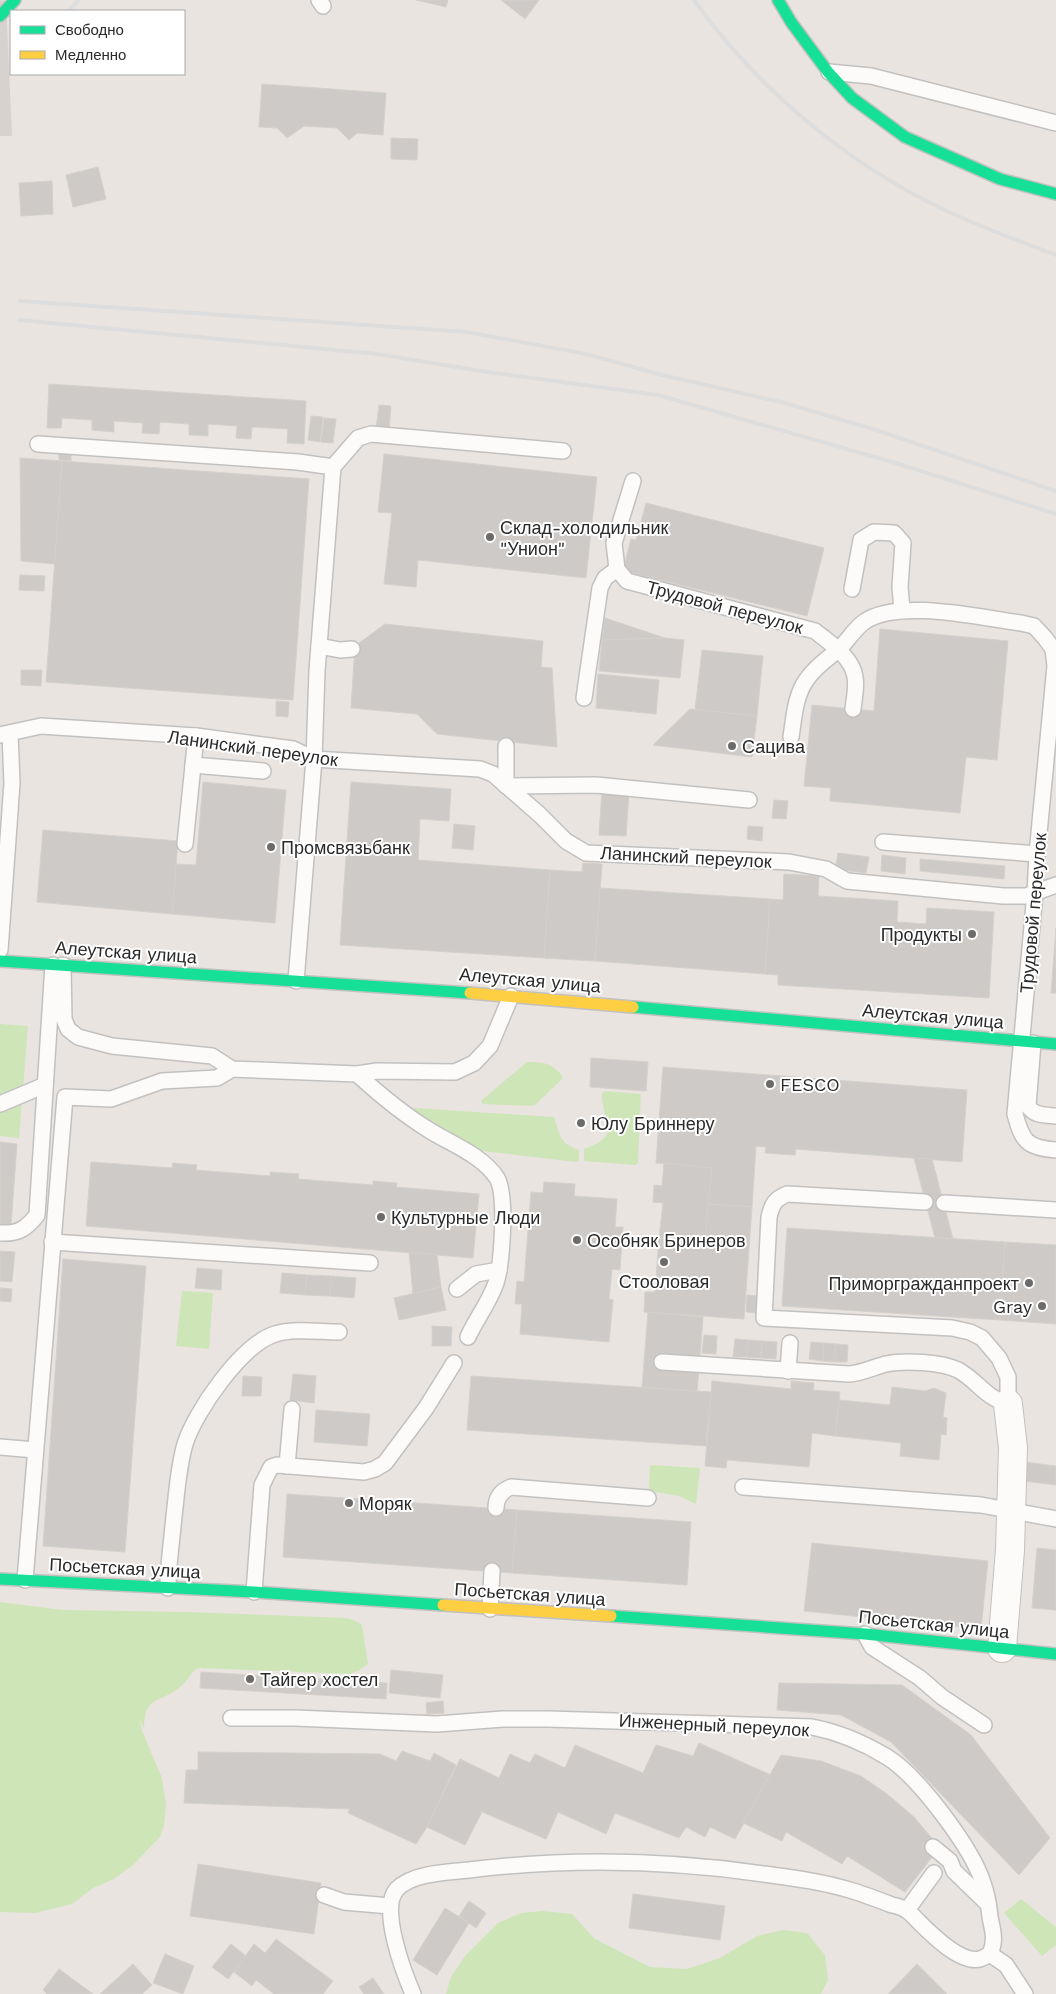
<svg xmlns="http://www.w3.org/2000/svg" width="1056" height="1994" font-family="'Work Sans',sans-serif">
	<style>
		.green { fill: #cee5b8 }
		.plaza { fill: #d7d2ce }
		.building { fill: #cecac7; stroke: #d4d0cc }
		.lines { fill: none; stroke-linecap: round; stroke-linejoin: round }
		.lane-casing { stroke: #c2c1c1; stroke-width: 18 }
		.street-casing { stroke: #c2c1c1; stroke-width: 30 }
		.fast-casing { stroke: #c2c1c1; stroke-width: 14 }
		.slow-casing { stroke: #c2c1c1; stroke-width: 14 }
		.lane { stroke: #fcfbfa; stroke-width: 15 }
		.street { stroke: #fcfbfa; stroke-width: 28 }
		.fast { stroke: #16e098; stroke-width: 11 }
		.slow { stroke: #ffcf43; stroke-width: 11 }
		.rail { stroke: #ddddde; stroke-width: 4 }
		.poi-dot { fill: #6d6b6a; stroke: #fff; stroke-width: 2 }
		.labels { text-anchor: middle; dominant-baseline: central; stroke-width: 4; stroke-linejoin: round; paint-order: stroke }
		.poi-label { font-size: 18px; fill: #2a2a2a; stroke: #fff; text-anchor: start }
		.street-label { font-size: 18px; fill: #2a2a2a; stroke: #fff }
	</style>
	<rect width="100%" height="100%" fill="#e9e4e0"/>
	<!-- green -->
	<g class="green">
		<polygon points="0,1024 28,1026 19,1138 0,1136"/>
		<path d="M 527,1062 C 544,1062 552,1063 563,1077 L 561,1080 L 535,1105 L 531,1106 L 483,1104 L 481,1102 L 482,1100 Z"/>
		<path d="M 606,1091 L 641,1094 L 638,1162 L 636,1165 L 584,1161 L 584,1149 C 625,1135 601,1121 602,1093 Z"/>
		<path d="M 415,1108 L 554,1117 C 560,1133 558,1143 579,1150 L 579,1160 L 576,1162 L 475,1150 L 431,1126 L 411,1109 Z"/>
		<polygon points="182,1291 213,1293 209,1349 176,1346"/>
		<polygon points="650,1465 700,1468 696,1504 679,1496 649,1491"/>
		<path d="M 0,1602 L 63,1610 L 188,1612 L 347,1618 L 358,1622 L 362,1625 L 368,1664 L 360,1670 L 350,1674 L 198,1668 C 190,1673 187,1682 179,1688 C 157,1705 145,1694 144,1729 L 139,1717 L 142,1731 L 162,1778 L 166,1805 L 164,1825 L 160,1837 L 133,1865 L 114,1879 L 93,1888 L 72,1904 L 35,1913 L 0,1912 Z"/>
		<polygon points="1021,1899 1056,1927 1056,1945 1042,1956 1004,1913"/>
		<polygon points="543,1911 572,1914 595,1939 650,1967 687,1969 720,1958 757,1936 783,1930 807,1933 825,1955 828,1980 821,1994 446,1994 451,1977 465,1956 498,1923 521,1913"/>
	</g>
	<!-- plaza -->
	<polygon class="plaza" points="0,0 6,1 12,136 0,136"/>
	<!-- building -->
	<g class="building">
		<polygon points="416,0 448,0 446,7"/>
		<polygon points="501,0 539,0 525,19"/>
		<polygon points="262,84 386,93 383,135 357,133 349,140 337,128 304,126 287,138 277,128 259,127"/>
		<polygon points="391,138 418,139 417,160 391,159"/>
		<polygon points="98,167 106,199 73,207 66,175"/>
		<polygon points="52,181 53,214 21,216 19,183"/>
		<polygon points="49,384 306,401 304,444 287,443 288,429 252,427 251,439 236,438 237,426 208,424 208,436 189,435 189,424 160,422 159,434 142,433 143,423 114,421 114,432 92,430 92,420 62,418 61,428 47,428"/>
		<polygon points="379,405 391,406 389,430 376,429"/>
		<polygon points="311,416 323,417 320,442 308,440"/>
		<polygon points="324,418 336,419 333,443 321,442"/>
		<polygon points="59,450 71,451 71,461 59,460"/>
		<polygon points="384,454 597,477 586,578 418,560 416,587 384,584 392,513 378,512"/>
		<polygon points="20,458 62,461 55,564 21,561"/>
		<polygon points="62,461 309,479 293,700 46,682"/>
		<polygon points="646,503 824,548 807,616 623,571 631,539 636,540"/>
		<polygon points="20,575 45,576 44,591 19,590"/>
		<polygon points="605,618 665,638 602,640"/>
		<polygon points="385,624 543,641 541,667 552,668 557,747 437,734 417,714 351,708 355,646"/>
		<polygon points="880,629 1008,641 997,760 966,757 960,813 830,801 831,788 804,786 812,705 874,711"/>
		<polygon points="665,638 684,640 680,678 599,671 602,640"/>
		<polygon points="702,650 763,656 757,716 695,710"/>
		<polygon points="21,670 42,670 41,686 21,685"/>
		<polygon points="598,674 659,680 656,714 596,708"/>
		<polygon points="276,701 289,702 288,717 276,716"/>
		<polygon points="690,709 757,716 752,757 653,745"/>
		<polygon points="203,782 286,790 275,923 172,914 176,864 196,865"/>
		<polygon points="351,782 451,789 449,821 420,819 418,860 550,870 544,958 340,945"/>
		<polygon points="602,790 629,792 626,836 599,835"/>
		<polygon points="774,800 788,801 786,819 772,818"/>
		<polygon points="454,824 475,826 473,850 452,848"/>
		<polygon points="748,826 763,827 762,841 747,839"/>
		<polygon points="43,830 178,841 172,914 37,902"/>
		<polygon points="838,853 869,857 866,873 835,869"/>
		<polygon points="882,855 906,858 905,874 881,871"/>
		<polygon points="920,859 1005,866 1004,879 920,871"/>
		<polygon points="583,863 602,864 595,961 544,958 550,870 582,872"/>
		<polygon points="784,874 819,876 818,896 898,901 897,922 926,924 927,908 994,912 989,998 778,985 778,975 765,974 770,899 783,900"/>
		<polygon points="600,888 770,899 765,974 595,961"/>
		<polygon points="1056,928 1056,993 1051,993"/>
		<polygon points="591,1058 648,1062 646,1091 590,1087"/>
		<polygon points="663,1067 967,1090 962,1162 796,1149 795,1155 779,1154 765,1153 766,1147 756,1146 752,1207 708,1204 712,1168 656,1163"/>
		<polygon points="0,1142 17,1144 11,1225 0,1224"/>
		<polygon points="914,1158 932,1159 953,1239 935,1238"/>
		<polygon points="91,1162 172,1168 173,1163 197,1165 196,1170 270,1176 270,1172 299,1174 298,1179 373,1185 373,1181 384,1182 397,1183 396,1187 479,1194 473,1258 86,1226"/>
		<polygon points="664,1163 712,1168 705,1242 659,1238 663,1203 653,1202 654,1185 662,1186"/>
		<polygon points="544,1182 575,1184 574,1196 617,1199 615,1227 623,1227 620,1270 612,1269 609,1299 613,1300 609,1342 520,1334 522,1304 515,1304 516,1292 517,1281 524,1282 531,1192 543,1193"/>
		<polygon points="708,1204 752,1207 744,1319 644,1312 645,1292 655,1292 659,1238 705,1242"/>
		<polygon points="787,1228 1005,1242 1000,1320 782,1306"/>
		<polygon points="1005,1242 1056,1245 1056,1324 1000,1320"/>
		<polygon points="0,1251 15,1252 12,1282 0,1281"/>
		<polygon points="409,1252 437,1255 441,1287 413,1294"/>
		<polygon points="63,1259 146,1266 125,1552 43,1546"/>
		<polygon points="197,1268 222,1270 221,1290 195,1288"/>
		<polygon points="282,1273 307,1275 305,1295 280,1293"/>
		<polygon points="307,1275 331,1276 330,1296 305,1295"/>
		<polygon points="331,1276 356,1278 354,1298 330,1296"/>
		<polygon points="441,1287 446,1310 399,1320 394,1298"/>
		<polygon points="0,1288 12,1289 11,1302 0,1301"/>
		<polygon points="747,1295 760,1296 759,1313 746,1312"/>
		<polygon points="648,1312 703,1317 697,1392 642,1387"/>
		<polygon points="432,1326 452,1327 451,1346 432,1346"/>
		<polygon points="704,1335 717,1336 716,1354 702,1353"/>
		<polygon points="735,1339 748,1340 746,1357 733,1357"/>
		<polygon points="748,1340 762,1341 761,1358 746,1357"/>
		<polygon points="762,1341 777,1342 776,1359 761,1358"/>
		<polygon points="811,1342 824,1343 823,1361 809,1359"/>
		<polygon points="824,1343 836,1344 834,1362 823,1361"/>
		<polygon points="836,1344 848,1345 847,1362 834,1362"/>
		<polygon points="293,1374 316,1376 314,1403 290,1400"/>
		<polygon points="243,1376 262,1377 261,1396 242,1396"/>
		<polygon points="471,1376 711,1392 706,1446 467,1430"/>
		<polygon points="712,1381 791,1389 791,1381 814,1383 813,1390 840,1392 835,1436 812,1433 809,1467 727,1460 726,1468 705,1466"/>
		<polygon points="892,1387 925,1391 934,1388 946,1393 943,1417 947,1418 946,1435 941,1434 939,1460 900,1456 901,1443 835,1436 839,1400 890,1405"/>
		<polygon points="316,1410 370,1414 367,1446 314,1442"/>
		<polygon points="1025,1462 1056,1466 1056,1485 1023,1481"/>
		<polygon points="287,1494 517,1510 512,1573 283,1557"/>
		<polygon points="517,1510 691,1522 687,1585 512,1573"/>
		<polygon points="812,1543 988,1561 981,1629 804,1611"/>
		<polygon points="1037,1548 1056,1550 1056,1610 1032,1608"/>
		<polygon points="391,1670 443,1675 440,1698 389,1693"/>
		<polygon points="201,1672 387,1683 386,1699 200,1688"/>
		<polygon points="779,1683 902,1685 971,1735 1050,1838 1019,1875 891,1742 841,1715 777,1710"/>
		<polygon points="443,1701 444,1713 427,1714 426,1703"/>
		<polygon points="699,1743 771,1775 735,1839 710,1827 705,1837 686,1827 679,1838 615,1813 606,1834 558,1812 546,1839 482,1812 465,1845 427,1827 460,1759 499,1778 510,1754 530,1763 535,1754 565,1768 575,1745 643,1773 656,1745 693,1756"/>
		<polygon points="402,1751 430,1761 434,1753 456,1765 427,1827 416,1844 348,1813 350,1809 184,1803 186,1770 198,1770 198,1752 380,1754 396,1761"/>
		<polygon points="781,1755 821,1761 861,1776 887,1794 914,1817 935,1842 933,1856 905,1892 847,1856 842,1864 786,1832 782,1841 743,1823"/>
		<polygon points="198,1864 321,1883 314,1934 190,1916"/>
		<polygon points="633,1894 725,1906 720,1940 629,1928"/>
		<polygon points="469,1901 486,1913 476,1928 459,1916"/>
		<polygon points="445,1908 469,1923 437,1975 413,1960"/>
		<polygon points="276,1939 333,1981 323,1994 274,1994 256,1980 252,1986 234,1972 254,1944 265,1953"/>
		<polygon points="231,1944 246,1956 228,1979 212,1967"/>
		<polygon points="165,1954 194,1966 183,1994 153,1983"/>
		<polygon points="133,1964 152,1985 142,1994 100,1994"/>
		<polygon points="917,1964 947,1994 888,1994"/>
		<polygon points="59,1969 93,1994 47,1994 43,1990"/>
		<polygon points="373,1978 384,1994 364,1994 359,1987"/>
	</g>
	<g class="lines">
		<!-- lane casing -->
		<g class="lane-casing">
			<g id="lane">
				<polyline points="319,0 323,6"/>
				<polyline points="829,72 871,76 1056,123"/>
				<polyline points="38,444 298,462 333,467"/>
				<path d="M 633,481 L 614,543 L 617,569 L 627,581 L 815,631 C 830,643 852,657 855,677 C 857,688 854,699 853,709"/>
				<polyline points="852,589 861,540 874,532 894,533 903,543 900,587 902,610"/>
				<polyline points="319,646 340,650 352,649"/>
				<polyline points="584,698 600,588 605,578 617,569"/>
				<polyline points="0,735 41,726 196,736 293,749 314,759 480,769 493,774 540,815 566,841 586,853 789,862 826,869 847,881 1003,896 1026,896 1056,885"/>
				<path d="M 791,737 C 794,718 795,695 807,679 C 815,667 827,659 838,650 C 847,642 854,629 864,622 C 897,598 981,618 1021,623 L 1034,626 L 1045,638 L 1053,649 L 1055,666 L 1037,854 L 1035,893 L 1015,1114 C 1022,1140 1026,1148 1056,1150"/>
				<polyline points="506,746 506,786 596,785 749,800"/>
				<polyline points="193,765 263,771"/>
				<polyline points="883,842 1037,854"/>
				<polyline points="185,844 196,736"/>
				<polyline points="0,950 12,783 10,733"/>
				<polyline points="63,965 64,1019 68,1029 78,1037 112,1046 212,1056 232,1069 357,1074 377,1071 455,1072 474,1063 490,1046 511,996"/>
				<polyline points="296,981 314,759 317,671 333,467 358,438 371,434 563,451"/>
				<path d="M 1033,1043 L 1028,1106 C 1034,1116 1046,1115 1056,1116"/>
				<path d="M 357,1074 C 380,1095 403,1114 429,1130 C 451,1144 482,1155 497,1178 C 507,1195 502,1264 496,1283 C 489,1303 476,1319 468,1337"/>
				<polyline points="0,1104 45,1085"/>
				<polyline points="944,1203 1056,1210"/>
				<path d="M 0,1233 C 18,1234 26,1229 37,1215 L 53,965"/>
				<polyline points="52,1242 370,1263"/>
				<polyline points="457,1289 476,1274 499,1270"/>
				<path d="M 662,1362 L 849,1374 C 862,1373 874,1367 886,1364 C 904,1360 942,1362 958,1370 C 978,1381 984,1397 1008,1404 L 1008,1377 L 999,1358 L 982,1338 L 970,1332 L 952,1328 L 764,1318 L 769,1217 C 772,1204 775,1199 787,1194 L 925,1202"/>
				<polyline points="788,1371 790,1343"/>
				<polyline points="0,1447 35,1450"/>
				<polyline points="287,1466 292,1409"/>
				<polyline points="743,1487 981,1505 1056,1519"/>
				<path d="M 496,1508 C 496,1498 501,1491 511,1487 L 648,1498"/>
				<polyline points="25,1580 65,1097 111,1099 162,1081 217,1078 232,1069"/>
				<path d="M 168,1588 C 168,1564 172,1540 174,1516 C 177,1492 178,1468 185,1444 C 195,1412 241,1345 275,1334 C 294,1328 319,1332 339,1332"/>
				<polyline points="254,1592 262,1485 271,1467 277,1465 364,1472 375,1469 385,1463 426,1408 454,1363"/>
				<polyline points="490,1609 492,1571"/>
				<polyline points="865,1634 872,1647 920,1678 942,1697 984,1725"/>
				<path d="M 231,1718 L 295,1718 L 437,1724 L 503,1719 L 548,1719 L 812,1727 C 838,1732 864,1743 887,1757 C 918,1776 972,1848 983,1883 C 987,1894 989,1906 990,1917 C 993,1932 996,1940 990,1954 C 987,1956 983,1958 980,1959 C 960,1964 930,1933 917,1920 C 914,1917 910,1912 906,1910 C 902,1907 897,1906 892,1905 C 879,1900 866,1895 853,1891 C 824,1882 794,1878 764,1874 C 666,1860 567,1858 469,1870 C 448,1872 412,1873 397,1889 C 379,1908 404,1973 413,1994"/>
				<polyline points="933,1847 950,1861 954,1871 988,1904"/>
				<polyline points="324,1895 344,1902 390,1906"/>
				<polyline points="907,1910 934,1873"/>
				<polyline points="990,1954 1006,1965 1025,1994"/>
			</g>
		</g>
		<!-- street casing -->
		<g class="street-casing">
			<polyline id="street" points="1002,1648 1010,1550 1013,1448 1008,1404"/>
		</g>
		<!-- fast casing -->
		<g class="fast-casing">
			<g id="fast">
				<polyline points="778,0 791,22 828,72 852,98 905,137 1000,179 1056,194"/>
				<polyline points="0,16 15,0"/>
				<polyline points="0,961 470,993"/>
				<polyline points="633,1007 1056,1044"/>
				<polyline points="0,1579 254,1592 443,1605"/>
				<polyline points="611,1616 865,1634 1056,1654"/>
			</g>
		</g>
		<!-- slow casing -->
		<g class="slow-casing">
			<g id="slow">
				<polyline points="470,993 633,1007"/>
				<polyline points="443,1605 611,1616"/>
			</g>
		</g>
		<!-- lane -->
		<use href="#lane" class="lane"/>
		<!-- street -->
		<use href="#street" class="street"/>
		<!-- fast -->
		<use href="#fast" class="fast"/>
		<!-- slow -->
		<use href="#slow" class="slow"/>
		<!-- rail -->
		<g class="rail">
			<path d="M 694,0 C 751,80 831,150 917,196 C 961,220 1009,237 1056,255"/>
			<polyline points="68,11 79,0"/>
			<polyline points="20,301 467,332 586,354 662,375 785,403 876,430 1056,491"/>
			<polyline points="19,320 377,354 481,371 658,395 899,464 1056,514"/>
		</g>
	</g>
	<!-- markers -->
	<g class="poi-dot">
		<circle cx="490" cy="537" r="5"/>
		<circle cx="732" cy="746" r="5"/>
		<circle cx="271" cy="847" r="5"/>
		<circle cx="972" cy="934" r="5"/>
		<circle cx="770" cy="1084" r="5"/>
		<circle cx="581" cy="1123" r="5"/>
		<circle cx="381" cy="1217" r="5"/>
		<circle cx="577" cy="1240" r="5"/>
		<circle cx="664" cy="1262" r="5"/>
		<circle cx="1029" cy="1283" r="5"/>
		<circle cx="1042" cy="1306" r="5"/>
		<circle cx="349" cy="1503" r="5"/>
		<circle cx="250" cy="1679" r="5"/>
	</g>
	<g class="labels">
		<!-- poi labels -->
		<g class="poi-label">
			<text x="500" y="527">Склад-холодильник<tspan x="500" dy="21">"Унион"</tspan></text>
			<text x="742" y="746">Сацива</text>
			<text x="281" y="847">Промсвязьбанк</text>
			<text x="962" y="934" text-anchor="end">Продукты</text>
			<text x="780" y="1084">FESCO</text>
			<text x="591" y="1123">Юлу Бриннеру</text>
			<text x="391" y="1217">Культурные Люди</text>
			<text x="587" y="1240">Особняк Бринеров</text>
			<text x="664" y="1281" text-anchor="middle">Стооловая</text>
			<text x="1019" y="1283" text-anchor="end">Приморгражданпроект</text>
			<text x="1032" y="1306" text-anchor="end">Gray</text>
			<text x="359" y="1503">Моряк</text>
			<text x="260" y="1679">Тайгер хостел</text>
		</g>
		<!-- street labels -->
		<g class="street-label">
			<text transform="translate(725 607) rotate(15)">Трудовой переулок</text>
			<text transform="translate(253 748) rotate(8)">Ланинский переулок</text>
			<text transform="translate(686 857) rotate(3)">Ланинский переулок</text>
			<text transform="translate(1033 913) rotate(-85)">Трудовой переулок</text>
			<text transform="translate(126 952) rotate(4)">Алеутская улица</text>
			<text transform="translate(530 980) rotate(5)">Алеутская улица</text>
			<text transform="translate(933 1016) rotate(5)">Алеутская улица</text>
			<text transform="translate(125 1568) rotate(3)">Посьетская улица</text>
			<text transform="translate(530 1594) rotate(4)">Посьетская улица</text>
			<text transform="translate(934 1624) rotate(6)">Посьетская улица</text>
			<text transform="translate(714 1725) rotate(3)">Инженерный переулок</text>
		</g>
	</g>
	<!-- legend -->
	<rect x="10" y="10" width="175" height="65" fill="#ffffff" stroke="#aaaaaa"/>
	<rect x="20" y="26" width="25" height="8" fill="#16e098" stroke="#aaaaaa"/>
	<text x="55" y="35" font-size="15" fill="#2a2a2a">Свободно</text>
	<rect x="20" y="51" width="25" height="8" fill="#ffcf43" stroke="#aaaaaa"/>
	<text x="55" y="60" font-size="15" fill="#2a2a2a">Медленно</text>
</svg>
